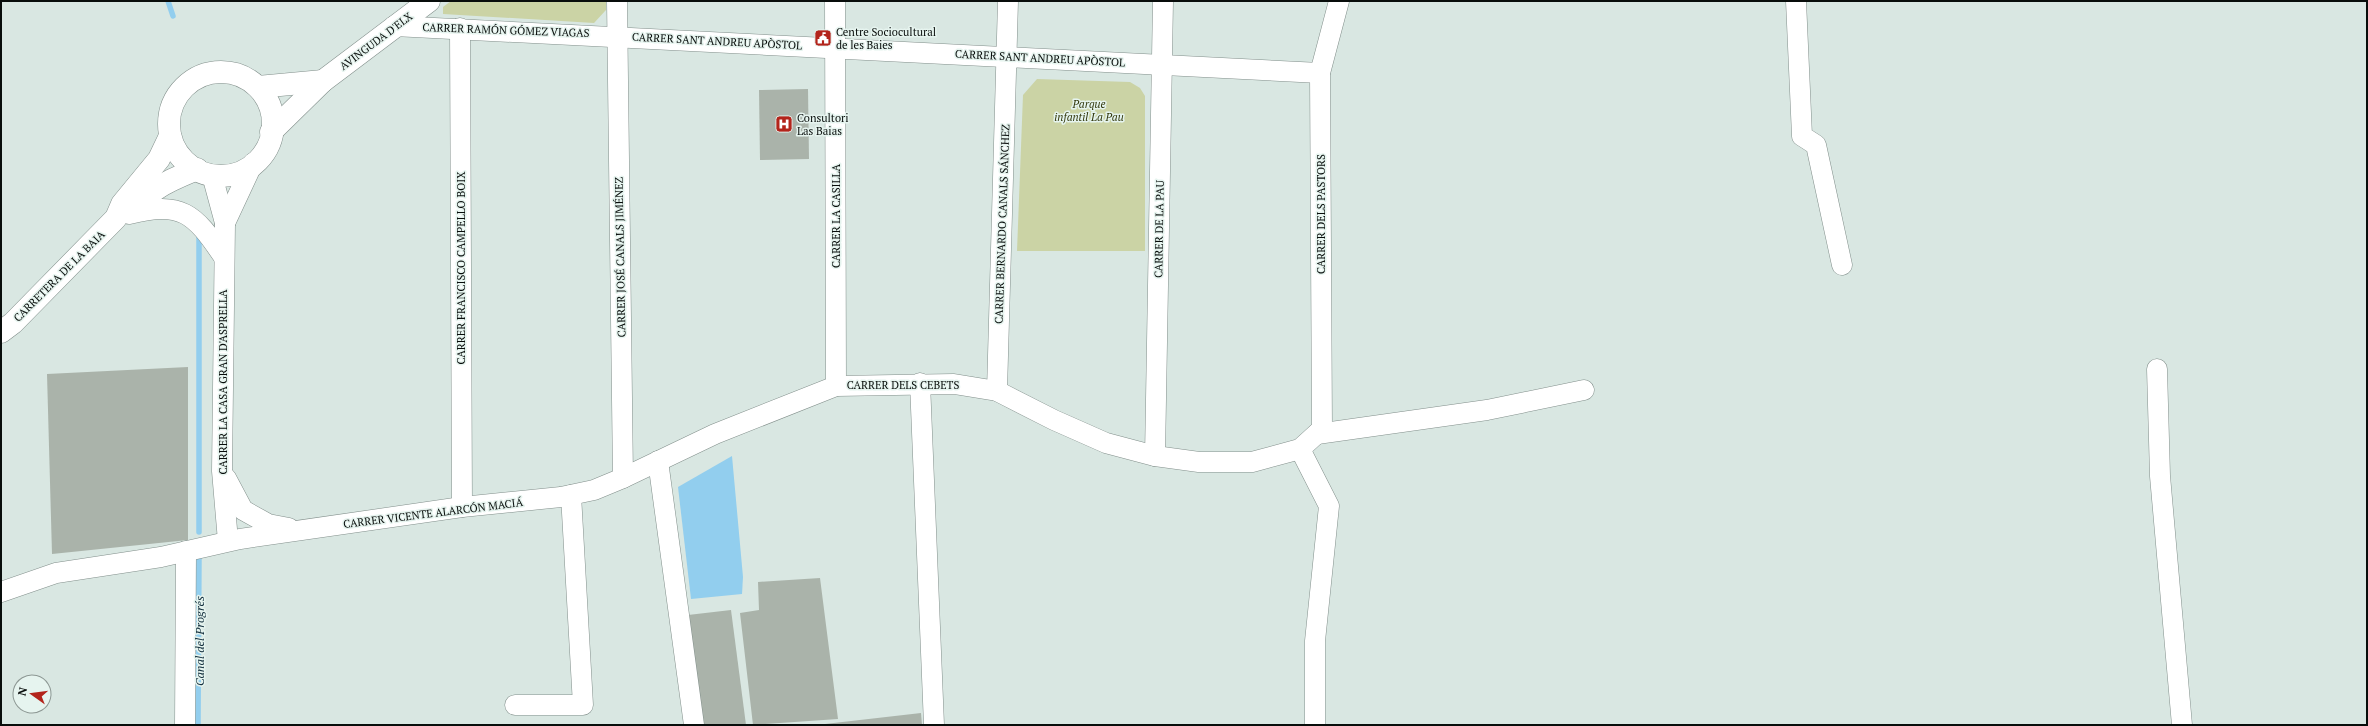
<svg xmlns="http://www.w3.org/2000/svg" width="2368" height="726" font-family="'PT Serif',serif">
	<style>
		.green { fill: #cbd3a5 }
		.water { fill: #92ceee }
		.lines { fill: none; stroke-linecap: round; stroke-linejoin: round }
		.stream { stroke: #92ceee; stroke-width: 5.5 }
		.building { fill: #aab3aa }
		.minor-casing { stroke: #828f8b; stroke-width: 21 }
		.major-casing { stroke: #828f8b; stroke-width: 23 }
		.minor { stroke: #fff; stroke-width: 20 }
		.major { stroke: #fff; stroke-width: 22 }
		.labels { text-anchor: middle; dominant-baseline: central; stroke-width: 3; stroke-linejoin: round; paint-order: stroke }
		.street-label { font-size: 11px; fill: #080d0b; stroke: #e6f4ef }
		.poi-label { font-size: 11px; fill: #080d0b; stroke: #e6f4ef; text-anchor: start }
		.park-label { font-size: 11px; font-style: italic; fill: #32380c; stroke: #e6f4ef }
		.water-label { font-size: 12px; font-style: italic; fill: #14303e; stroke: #e6f4ef }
	</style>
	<rect width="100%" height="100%" fill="#d9e7e2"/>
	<!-- green -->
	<g class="green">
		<polygon points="451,1 606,1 606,10 594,23 443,14 443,7"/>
		<polygon points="1037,79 1130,82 1140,88 1145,96 1145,251 1017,251 1023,95"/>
	</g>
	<!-- water -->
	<polygon class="water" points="732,456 743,577 742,594 691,599 678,487"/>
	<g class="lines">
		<!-- stream -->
		<g class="stream">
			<polyline points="168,1 173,16"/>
			<polyline points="199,532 199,236"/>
			<polyline points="198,725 199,557"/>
		</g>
	</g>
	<!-- building -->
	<g class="building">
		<polygon points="808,89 809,159 760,160 759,90"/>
		<polygon points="188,367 188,540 52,554 47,374"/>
		<polygon points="820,578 838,719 753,725 740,613 759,610 758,582"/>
		<polygon points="731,610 746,725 703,725 688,615"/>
		<polygon points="921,713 922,725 825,725 825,724"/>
	</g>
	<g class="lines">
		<!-- minor casing -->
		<g class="minor-casing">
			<g id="minor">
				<polyline points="617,1 623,478"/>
				<polyline points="835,1 836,386"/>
				<polyline points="1796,1 1802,136 1816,145 1842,265"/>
				<polyline points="394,26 1320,73"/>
				<polyline points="460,28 462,507"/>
				<polyline points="212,175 225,223 222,471 228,541"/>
				<path d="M 129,214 C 182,201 194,213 223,256"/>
				<polyline points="225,223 253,163"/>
				<polyline points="2157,369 2160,476 2182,725"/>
				<polyline points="920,383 934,725"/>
				<polyline points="997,391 1008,1"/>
				<polyline points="1317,434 1487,410 1584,390"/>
				<polyline points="1300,449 1329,506 1315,641 1315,725"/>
				<polyline points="1155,456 1163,1"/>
				<polyline points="658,461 694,725"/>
				<polyline points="226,478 243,510 268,524 289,528"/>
				<polyline points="1,592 56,573 161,557 240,539 462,507 561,497 594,490 623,478 715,434 836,386 954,384 997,391 1054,420 1106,443 1155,456 1199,462 1252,462 1300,449 1322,429 1320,73 1339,1"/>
				<polyline points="515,705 583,705 571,495"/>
				<polyline points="185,725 186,551"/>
			</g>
		</g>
		<!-- major casing -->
		<g class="major-casing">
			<g id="major">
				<circle cx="221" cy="124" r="52"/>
				<polyline points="258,87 323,81"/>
				<polyline points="271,132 323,81 429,1"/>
				<path d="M 134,208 C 156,186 168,181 197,169"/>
				<polyline points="1,332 13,323 116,218 122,204 159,159 170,136"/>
			</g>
		</g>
		<!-- minor -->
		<use href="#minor" class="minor"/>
		<!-- major -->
		<use href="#major" class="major"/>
	</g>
	<!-- icons -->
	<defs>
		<g id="civic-square" transform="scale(0.9)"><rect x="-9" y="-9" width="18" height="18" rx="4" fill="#b3241b" stroke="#e6f4ef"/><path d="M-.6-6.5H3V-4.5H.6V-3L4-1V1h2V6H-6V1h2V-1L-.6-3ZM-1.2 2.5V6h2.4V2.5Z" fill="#fff"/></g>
		<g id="hospital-square" transform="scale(0.9)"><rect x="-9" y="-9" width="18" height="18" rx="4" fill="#b3241b" stroke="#e6f4ef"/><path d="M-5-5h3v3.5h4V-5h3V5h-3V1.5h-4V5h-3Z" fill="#fff"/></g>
	</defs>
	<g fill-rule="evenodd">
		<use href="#civic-square" x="823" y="38"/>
		<use href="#hospital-square" x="784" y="124"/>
	</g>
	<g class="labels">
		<!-- street labels -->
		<g class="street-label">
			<text transform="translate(506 30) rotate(2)">CARRER RAMÓN GÓMEZ VIAGAS</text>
			<text transform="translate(376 41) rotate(-37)">AVINGUDA D'ELX</text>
			<text transform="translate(717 41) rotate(3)">CARRER SANT ANDREU APÒSTOL</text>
			<text transform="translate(1040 58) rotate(3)">CARRER SANT ANDREU APÒSTOL</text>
			<text transform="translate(1321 214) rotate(-90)">CARRER DELS PASTORS</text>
			<text transform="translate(836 216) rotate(-90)">CARRER LA CASILLA</text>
			<text transform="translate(1002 224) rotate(-88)">CARRER BERNARDO CANALS SÁNCHEZ</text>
			<text transform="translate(1159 229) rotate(-89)">CARRER DE LA PAU</text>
			<text transform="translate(620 257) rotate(-91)">CARRER JOSÉ CANALS JIMÉNEZ</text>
			<text transform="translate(461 268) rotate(-90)">CARRER FRANCISCO CAMPELLO BOIX</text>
			<text transform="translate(59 276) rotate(-45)">CARRETERA DE LA BAIA</text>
			<text transform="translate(223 382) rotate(-90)">CARRER LA CASA GRAN D'ASPRELLA</text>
			<text x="903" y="385">CARRER DELS CEBETS</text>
			<text transform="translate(433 513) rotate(-7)">CARRER VICENTE ALARCÓN MACIÁ</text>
		</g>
		<!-- poi labels -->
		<g class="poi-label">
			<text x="836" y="32">Centre Sociocultural<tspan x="836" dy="13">de les Baies</tspan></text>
			<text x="797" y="118">Consultori<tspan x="797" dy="13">Las Baias</tspan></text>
		</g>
		<!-- park labels -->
		<g class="park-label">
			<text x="1089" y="104">Parque<tspan x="1089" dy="13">infantil La Pau</tspan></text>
		</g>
		<!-- water labels -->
		<g class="water-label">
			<text transform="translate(199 641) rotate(-90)">Canal del Progrés</text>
		</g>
	</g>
	<!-- border -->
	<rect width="2368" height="726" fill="none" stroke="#080d0b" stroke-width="4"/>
	<!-- north arrow -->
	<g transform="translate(32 694) rotate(284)"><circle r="19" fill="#e6f4ef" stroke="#8d9894"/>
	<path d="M0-3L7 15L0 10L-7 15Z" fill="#b3241b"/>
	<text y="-6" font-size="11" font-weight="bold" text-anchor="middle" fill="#080d0b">N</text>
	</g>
</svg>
